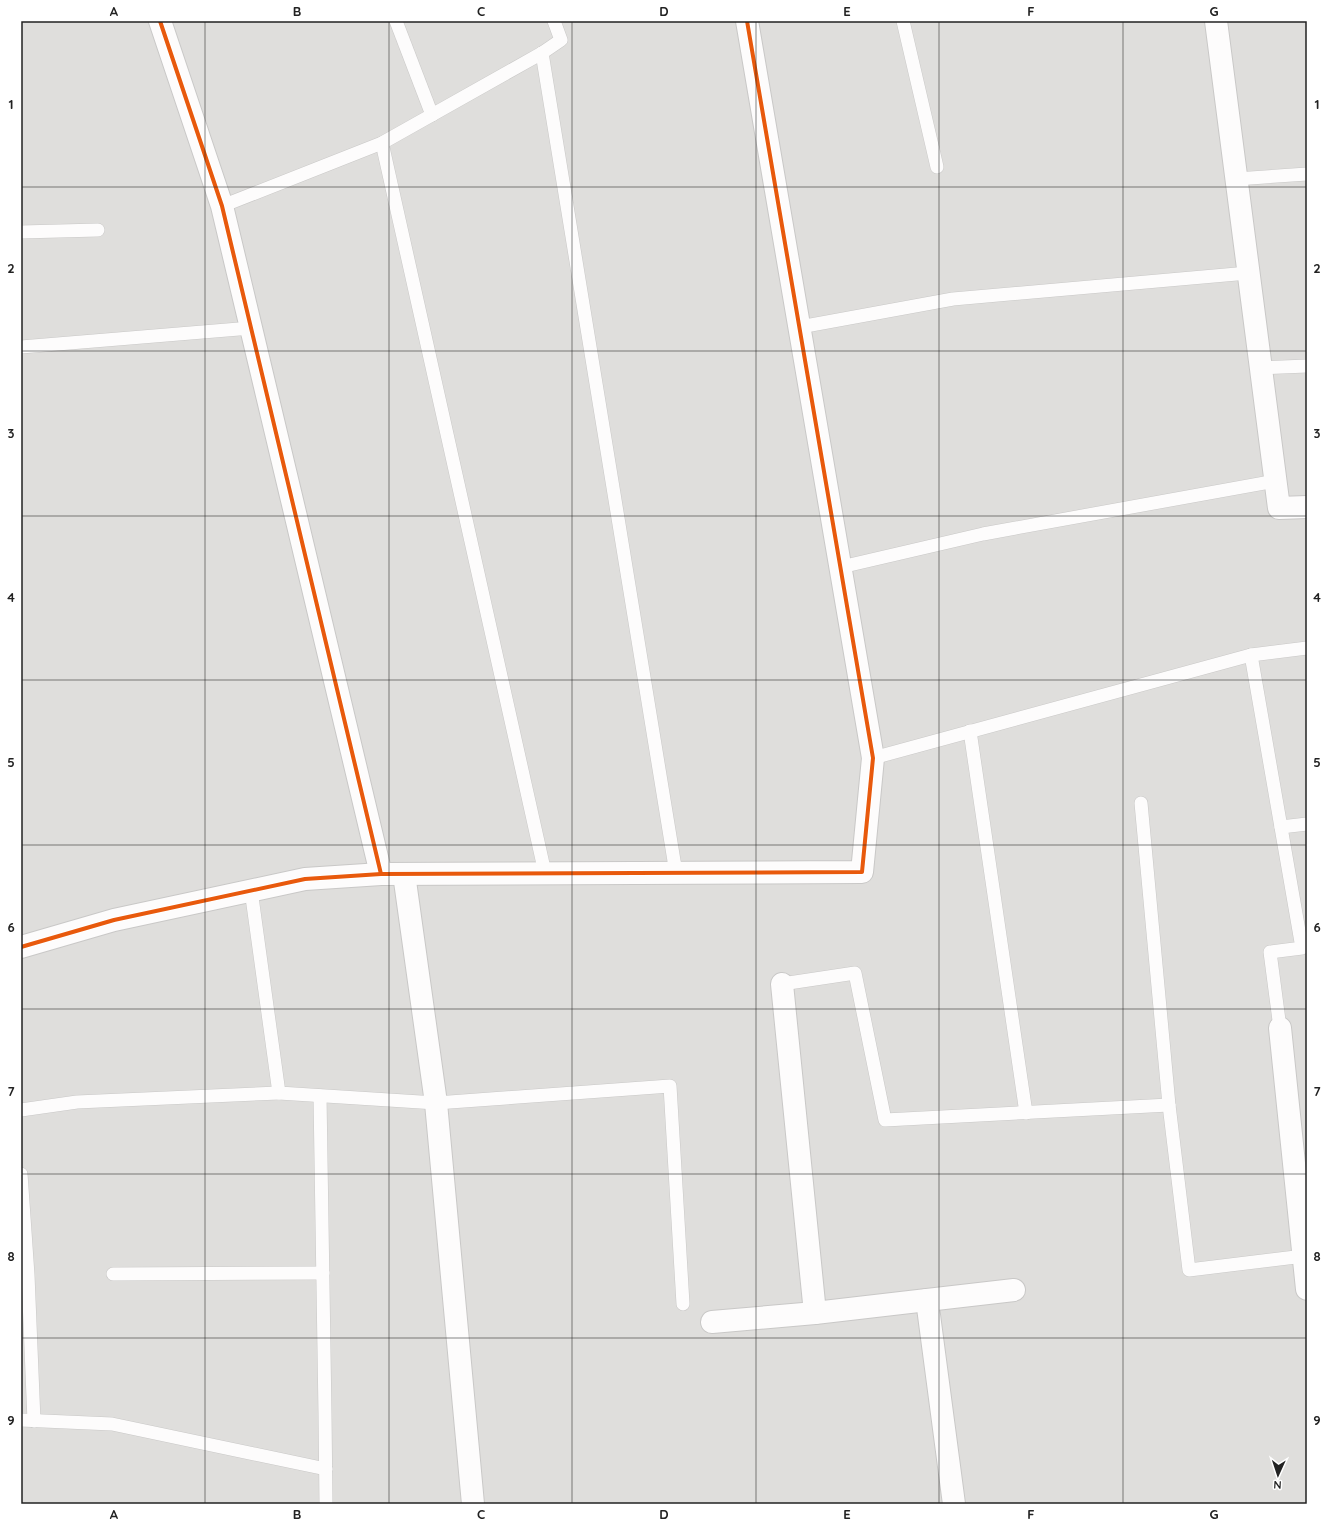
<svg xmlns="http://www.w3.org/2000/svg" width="1328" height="1525" font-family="Quicksand,sans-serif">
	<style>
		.residential { fill: #dfdedc }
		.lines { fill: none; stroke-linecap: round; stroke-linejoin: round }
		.lane-casing { stroke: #c9c8c7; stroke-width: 14 }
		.street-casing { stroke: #c9c8c7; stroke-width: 24 }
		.lane { stroke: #fdfcfc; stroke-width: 13 }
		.street { stroke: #fdfcfc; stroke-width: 22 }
		.cycleway-casing { stroke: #fff; stroke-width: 6 }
		.cycleway { stroke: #e8590c; stroke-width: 4 }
		.grid { fill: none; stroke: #222; stroke-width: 1; stroke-opacity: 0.55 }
		.neatline { fill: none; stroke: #222; stroke-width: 1.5 }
		.grid-label { font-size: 13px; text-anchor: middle; font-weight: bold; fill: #222 }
	</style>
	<rect width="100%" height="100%" fill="#f0eeeb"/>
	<!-- residential -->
	<rect class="residential" x="21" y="21" width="1286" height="1483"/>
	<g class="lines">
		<!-- lane casing -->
		<g class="lane-casing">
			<g id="lane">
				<polyline points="396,21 432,115"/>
				<polyline points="903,21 937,167"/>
				<polyline points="542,53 676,873"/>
				<polyline points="382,143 545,873"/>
				<polyline points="1236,179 1307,174"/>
				<polyline points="222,206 382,143 542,53 561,40 554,21"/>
				<polyline points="21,232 98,230"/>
				<polyline points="800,327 953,299 1248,273"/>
				<polyline points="21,347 251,328"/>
				<polyline points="1261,368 1307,366"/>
				<polyline points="841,567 983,534 1275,481"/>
				<polyline points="1251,655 1302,948 1270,952 1280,1028"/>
				<polyline points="970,731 1026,1113"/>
				<polyline points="873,758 1251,655 1307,648"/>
				<polyline points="1141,803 1169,1105 1189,1270 1304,1256"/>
				<polyline points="1281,827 1307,824"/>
				<polyline points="251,890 279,1093 436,1103 670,1086 683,1304"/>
				<polyline points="782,984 855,973 885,1120 1169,1105"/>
				<polyline points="320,1096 325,1414 326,1504"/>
				<polyline points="21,1110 77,1102 279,1093"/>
				<polyline points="21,1174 28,1275 34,1421"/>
				<polyline points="113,1274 323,1273"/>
				<polyline points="21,1420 112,1424 326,1469"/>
			</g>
		</g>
		<!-- street casing -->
		<g class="street-casing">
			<g id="street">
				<polyline points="160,21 222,206 381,874"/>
				<polyline points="1216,21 1279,508 1307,507"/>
				<polyline points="404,874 436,1103 473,1504"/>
				<polyline points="21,947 114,920 305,879 381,874 862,872 873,758 747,21"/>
				<polyline points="782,984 815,1313 927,1300 954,1504"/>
				<polyline points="1280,1028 1307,1289"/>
				<polyline points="927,1300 1014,1290"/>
				<polyline points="712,1322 815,1313"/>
			</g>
		</g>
		<!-- lane -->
		<use href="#lane" class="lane"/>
		<!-- street -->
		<use href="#street" class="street"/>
		<!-- cycleway casing -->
		<g class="cycleway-casing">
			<g id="cycleway">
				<polyline points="160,21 222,206 381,874"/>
				<polyline points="21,947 114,920 305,879 381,874 862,872 873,758 747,21"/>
			</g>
		</g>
		<!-- cycleway -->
		<use href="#cycleway" class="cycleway"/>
	</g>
	<!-- grid -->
	<path class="grid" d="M 205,21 L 205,1504M 389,21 L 389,1504M 572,21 L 572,1504M 756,21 L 756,1504M 939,21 L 939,1504M 1123,21 L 1123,1504M 21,187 L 1307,187M 21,351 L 1307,351M 21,516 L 1307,516M 21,680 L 1307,680M 21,845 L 1307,845M 21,1009 L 1307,1009M 21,1174 L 1307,1174M 21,1338 L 1307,1338"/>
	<!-- border -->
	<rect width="1328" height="1525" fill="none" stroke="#ffffff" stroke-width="44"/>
	<!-- north arrow -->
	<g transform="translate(1278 1475) rotate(183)" stroke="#ffffff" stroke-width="3" paint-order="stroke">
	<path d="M0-3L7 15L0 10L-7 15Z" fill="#222222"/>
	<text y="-6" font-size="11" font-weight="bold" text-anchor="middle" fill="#222222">N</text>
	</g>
	<rect x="22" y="22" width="1284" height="1481" class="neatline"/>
	<g class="grid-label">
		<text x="114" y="16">A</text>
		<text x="297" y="16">B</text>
		<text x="481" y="16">C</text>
		<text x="664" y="16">D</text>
		<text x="847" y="16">E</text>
		<text x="1031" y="16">F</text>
		<text x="1214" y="16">G</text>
		<text x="11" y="109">1</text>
		<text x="1317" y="109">1</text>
		<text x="11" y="273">2</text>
		<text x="1317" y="273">2</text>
		<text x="11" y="438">3</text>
		<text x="1317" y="438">3</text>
		<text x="11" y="602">4</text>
		<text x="1317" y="602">4</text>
		<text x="11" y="767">5</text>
		<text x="1317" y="767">5</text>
		<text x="11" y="932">6</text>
		<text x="1317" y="932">6</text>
		<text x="11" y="1096">7</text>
		<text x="1317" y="1096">7</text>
		<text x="11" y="1261">8</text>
		<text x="1317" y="1261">8</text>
		<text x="11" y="1425">9</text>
		<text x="1317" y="1425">9</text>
		<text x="114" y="1519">A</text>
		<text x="297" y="1519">B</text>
		<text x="481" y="1519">C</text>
		<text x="664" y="1519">D</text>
		<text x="847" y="1519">E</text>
		<text x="1031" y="1519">F</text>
		<text x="1214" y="1519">G</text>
	</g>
</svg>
